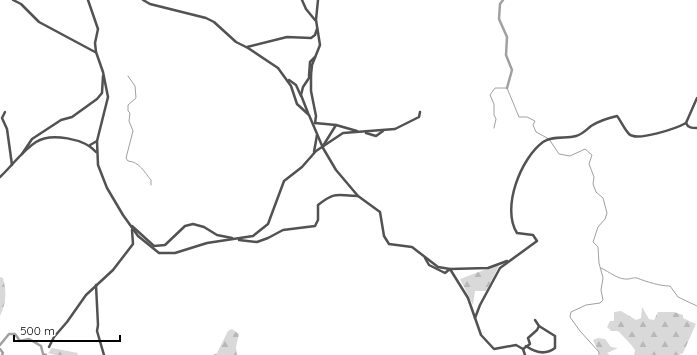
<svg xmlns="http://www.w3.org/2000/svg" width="697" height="355" font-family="Quicksand,sans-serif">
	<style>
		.forest { fill: url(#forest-firs) }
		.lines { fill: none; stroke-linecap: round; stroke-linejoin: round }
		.stream { stroke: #a0a0a0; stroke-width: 1 }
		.river { stroke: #a0a0a0; stroke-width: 2.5 }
		.minor { stroke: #525252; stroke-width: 2.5 }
	</style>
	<defs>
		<pattern id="forest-firs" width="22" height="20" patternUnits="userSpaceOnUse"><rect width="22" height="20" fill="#d9d9d9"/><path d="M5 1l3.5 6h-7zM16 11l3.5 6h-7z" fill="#b8b8b8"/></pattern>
	</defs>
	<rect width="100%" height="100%" fill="#fff"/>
	<!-- forest -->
	<g class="forest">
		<polygon points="500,264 486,291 475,291 473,305 460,279"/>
		<path d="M 0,277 L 3,278 C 7,293 6,303 0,316 Z"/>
		<path d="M 642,307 L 649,319 L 654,320 L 658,312 L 674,312 L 683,315 L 683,318 L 696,324 L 683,353 L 679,355 L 634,355 L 635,350 C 631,344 624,337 618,331 L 611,331 L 607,327 L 610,321 L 614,321 L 614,312 L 621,311 L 636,320 L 641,318 Z"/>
		<polygon points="232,329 239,334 236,347 237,355 213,355 217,353 228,331"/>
		<polygon points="598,338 605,339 611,347 618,348 607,353 609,355 600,355 593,340"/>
		<polygon points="52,348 78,353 77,355 55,355 48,353"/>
	</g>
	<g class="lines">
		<!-- stream -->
		<g class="stream">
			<path d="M 128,76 L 135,86 L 136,98 L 128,105 L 128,111 L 130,113 L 129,121 L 133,131 L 126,158 L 128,161 C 140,162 144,172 151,180 L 151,185"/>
			<polyline points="494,128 496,119 494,115 494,104 490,95 495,88 507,88 519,117 527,117 535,121 533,125 536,132 549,139 559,154 570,156 585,149 592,155 589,164 594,177 593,184 596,192 603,198 607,213 605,219 598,227 593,242 598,247 599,263 603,278 601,290 603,300 600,303 586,305 571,312 570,317 580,331 599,352 599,355"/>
			<path d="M 601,268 C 610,272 618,280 628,279 C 631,279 634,277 637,278 C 647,282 660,286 670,286 L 678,297 L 697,306"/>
		</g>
		<!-- river -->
		<g class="river">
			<polyline points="503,0 500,4 499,19 507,37 506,55 512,70 507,88"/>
			<polyline points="0,345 9,334 15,334 20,341 29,339 41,346 43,354 46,355"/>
			<polyline points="0,349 3,353 2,355"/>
		</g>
		<!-- minor -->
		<g class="minor">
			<polyline points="13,0 21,4 39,22 95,52"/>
			<polyline points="88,0 98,29 95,43 96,52 103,72 108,97 97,141 98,165 107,188 123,215 138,236 159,253 175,253 207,243 253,236 268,224 284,181 302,167 316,151 343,133 395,129 419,117 420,112"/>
			<polyline points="143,0 150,4 206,18 214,22 236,42 248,48 278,68 291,86 297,104 309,115 323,148 336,170 358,196 380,212 384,236 389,244 412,247 438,267 450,269 468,298 481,335 494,349 516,345 523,349 525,355"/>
			<polyline points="302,0 306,9 315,20"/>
			<polyline points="247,47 287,37 311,38 315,35 317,29"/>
			<polyline points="311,75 311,91 316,116 315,123"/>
			<polyline points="309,76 310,62 315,57"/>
			<polyline points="289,80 296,85 301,96"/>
			<polyline points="5,112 2,118 7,129 12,165"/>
			<polyline points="308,113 301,95 303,87 311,75 312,65 320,45 316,20 318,0"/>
			<polyline points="315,123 336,125 357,131"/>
			<path d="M 686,123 C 688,128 692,128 697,128"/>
			<polyline points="366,133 376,136 383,131"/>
			<polyline points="90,145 97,141"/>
			<polyline points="323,146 336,125"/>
			<polyline points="314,152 317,135"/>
			<polyline points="22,154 32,139 61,120 72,117 97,99 102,93 103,76"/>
			<path d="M 0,177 C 12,166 22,151 36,142 C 51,132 85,139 96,152"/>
			<polyline points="132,226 154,246 165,245 185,226 193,224 204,227 217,235 232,238"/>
			<path d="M 239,240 L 257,242 L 268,238 L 283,230 L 315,226 L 318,220 L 318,205 C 337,190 338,196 358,196"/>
			<polyline points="425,258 429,265 445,273 450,269 488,268 507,261"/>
			<polyline points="96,285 98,325 97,331 104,355"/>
			<path d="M 475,318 L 480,305 L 500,268 L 537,241 L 533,235 L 517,233 C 501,208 521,158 543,142 C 553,135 566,139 576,136 C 583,134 586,130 591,126 C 599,121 608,118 617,116 C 621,121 624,129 629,134 C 637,142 677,128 686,123 L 697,98"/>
			<path d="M 526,346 C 536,353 546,355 555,348 L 555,336 L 539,326"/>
			<polyline points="49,347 54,337 67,322 86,295 113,270 133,244 132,230"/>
			<polyline points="523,349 530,344 528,338 537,330 539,326 535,320"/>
		</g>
	</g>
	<!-- scale -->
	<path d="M14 335v6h106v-6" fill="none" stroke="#000000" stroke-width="2"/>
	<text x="20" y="335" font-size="12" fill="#000000" stroke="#ffffff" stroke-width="3" paint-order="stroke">500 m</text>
</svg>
